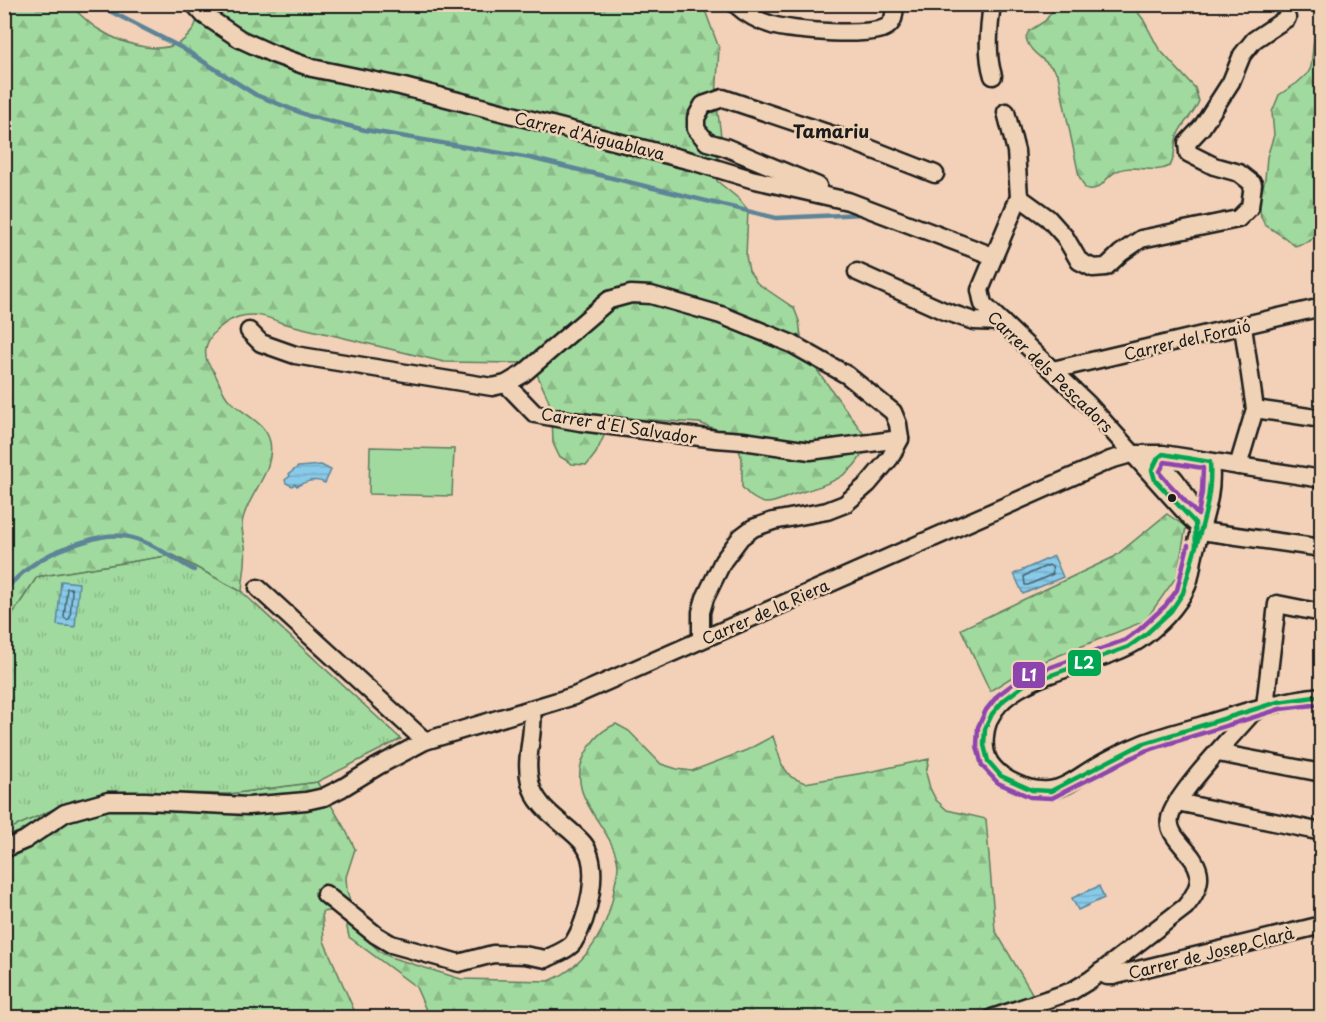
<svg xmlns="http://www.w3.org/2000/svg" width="1326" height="1022" font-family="'Playpen Sans',sans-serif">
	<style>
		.forest { fill: url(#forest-firs); stroke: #5e7b5d; stroke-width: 1.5 }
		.park { fill: url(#park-tufts); stroke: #5e7b5d; stroke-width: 1.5 }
		.pitch { fill: #a1da9e; stroke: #5e7b5d; stroke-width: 1.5 }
		.water { fill: url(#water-rules); stroke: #5d8497; stroke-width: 1.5 }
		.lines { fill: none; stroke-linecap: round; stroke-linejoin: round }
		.shore { stroke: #47626e; stroke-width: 1.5 }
		.stream { stroke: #5d8497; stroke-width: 4.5 }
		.minor-casing { stroke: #1c1c1c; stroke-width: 21 }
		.minor { stroke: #f0d3b6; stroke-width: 16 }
		.bus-1-casing { stroke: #f0d3b6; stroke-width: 9 }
		.bus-2-casing { stroke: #f0d3b6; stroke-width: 9 }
		.bus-1 { stroke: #00a651; stroke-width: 4.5 }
		.bus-2 { stroke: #8e44ad; stroke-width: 4.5 }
		.bus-dot { fill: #1c1c1c; stroke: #f0d3b6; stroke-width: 2 }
		.labels { text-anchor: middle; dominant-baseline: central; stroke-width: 5; stroke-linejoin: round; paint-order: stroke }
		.street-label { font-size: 16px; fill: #1c1c1c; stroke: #f0d3b6 }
		.neighbourhood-label { font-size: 18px; font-weight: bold; fill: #1c1c1c; stroke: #f0d3b6 }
		.line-badge { stroke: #f0d3b6; stroke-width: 2 }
		.badge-label { font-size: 16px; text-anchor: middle; font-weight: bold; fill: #fff }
	</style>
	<defs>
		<pattern id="forest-firs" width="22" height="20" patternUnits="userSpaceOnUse" patternTransform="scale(1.5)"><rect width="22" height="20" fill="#a1da9e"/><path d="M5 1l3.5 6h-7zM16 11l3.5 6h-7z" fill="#8aba88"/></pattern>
		<pattern id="park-tufts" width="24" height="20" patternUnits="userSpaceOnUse" patternTransform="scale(1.5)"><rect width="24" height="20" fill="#a1da9e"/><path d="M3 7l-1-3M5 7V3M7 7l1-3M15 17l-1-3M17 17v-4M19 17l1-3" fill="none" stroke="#8aba88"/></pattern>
		<pattern id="water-rules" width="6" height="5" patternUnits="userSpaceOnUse" patternTransform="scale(1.5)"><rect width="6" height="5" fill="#88cae9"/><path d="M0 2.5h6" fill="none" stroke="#75adc7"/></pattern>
	</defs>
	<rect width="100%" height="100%" fill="#f2d1b8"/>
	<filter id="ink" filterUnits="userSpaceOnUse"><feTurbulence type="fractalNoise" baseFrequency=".0167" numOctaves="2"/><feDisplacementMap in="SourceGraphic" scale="12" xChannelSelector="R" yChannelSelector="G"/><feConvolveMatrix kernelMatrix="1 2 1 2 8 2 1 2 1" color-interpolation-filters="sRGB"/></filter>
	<g filter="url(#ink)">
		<!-- forest -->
		<g class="forest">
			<path d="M 5,5 L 70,5 C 79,13 88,23 98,29 C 123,45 172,61 192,31 C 197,24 199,13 201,5 L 703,5 L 719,48 L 716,98 L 721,136 L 718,151 L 717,181 L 739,199 L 748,210 L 746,256 L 749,271 L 757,283 L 794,308 L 799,321 L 803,351 L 868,440 C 856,479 827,484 792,495 C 784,498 773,504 765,503 C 755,501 749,495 742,487 L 742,459 L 737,444 L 727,433 L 699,423 L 622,418 L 609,425 L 596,453 L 587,465 L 572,464 L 559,456 L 553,443 L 552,413 L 548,399 L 536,372 L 525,363 L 444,362 L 282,323 C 268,317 254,312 238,317 C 221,323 200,340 207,361 C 209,366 214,371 216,376 C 220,384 223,394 229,400 C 242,414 266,422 270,442 C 275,469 252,491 244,515 C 240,526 243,534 245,546 C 247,560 243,577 242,592 L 173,555 L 37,577 L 5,626 Z"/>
			<path d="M 1057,5 L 1132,5 L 1143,19 L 1159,49 L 1195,88 L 1199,101 C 1194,114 1184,121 1178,134 C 1173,145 1177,154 1170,166 C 1153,175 1135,163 1117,171 C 1104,177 1101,194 1085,188 L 1079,176 L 1058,75 C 1049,60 1029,55 1026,37 L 1029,31 L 1045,21 Z"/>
			<polygon points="1321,12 1321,225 1310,241 1295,246 1284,237 1265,225 1261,217 1259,202 1265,179 1267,157 1274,135 1272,112 1279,95 1297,83 1308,73 1311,67 1314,37"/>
			<polygon points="1167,514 1186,527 1177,576 1145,621 1025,669 990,691 961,629 1114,557"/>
			<path d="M 616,724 L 629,731 L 661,764 L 677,769 L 692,771 L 747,750 L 773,736 L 782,765 L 791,777 L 805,783 L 869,772 L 929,759 L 926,773 L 930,788 L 936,800 L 947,810 L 986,819 L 995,930 L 1046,1017 L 429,1017 L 416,987 L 349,937 L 343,909 L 322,912 L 324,941 L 357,1017 L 5,1017 L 4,831 L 74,800 L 105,794 L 176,793 L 229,794 L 317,782 C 330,804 345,826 355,849 L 346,877 L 347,891 L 359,931 L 380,952 L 393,958 L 461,979 L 549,981 C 589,965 610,925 615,884 C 616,878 618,871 618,866 C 615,826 560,797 587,751 C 594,738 602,730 616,724 Z"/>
		</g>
		<!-- park -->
		<polygon class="park" points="173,555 242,592 401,739 317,782 229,794 176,793 105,794 74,800 5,831 5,626 37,577"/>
		<!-- pitch -->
		<polygon class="pitch" points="370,447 454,449 452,496 369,494"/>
		<!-- water -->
		<g class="water">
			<path d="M 321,465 L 331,470 L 325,483 C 316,478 306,481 297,486 L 295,484 L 292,486 L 286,483 L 285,480 L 290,476 L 289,474 L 298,467 Z"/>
			<polygon points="1054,556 1063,577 1023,594 1014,574"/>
			<polygon points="61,581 79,583 75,627 57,625"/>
			<polygon points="1099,886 1104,898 1078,910 1072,898"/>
		</g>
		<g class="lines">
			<!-- shore -->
			<g class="shore">
				<polygon points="1049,565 1052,567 1053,574 1028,585 1025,585 1024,576"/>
				<polygon points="67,588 71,588 72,591 70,618 67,620 64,617"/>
			</g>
			<!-- stream -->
			<g class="stream">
				<polyline points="96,4 182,48 256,95 309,116 365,130 530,158 776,218 864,214"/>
				<path d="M 4,591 C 29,563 51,551 86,541 C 98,537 111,534 123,536 C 148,539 172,558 194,570"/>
			</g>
			<!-- minor casing -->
			<g class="minor-casing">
				<g id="minor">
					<polyline points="194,4 204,15 240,39 273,54 312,68 400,86 695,162 751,179 848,201 993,256"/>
					<path d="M 735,4 C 745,13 758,21 772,25 C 791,31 873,38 888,26 C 895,20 894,13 895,4"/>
					<path d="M 992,4 C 989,27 986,54 993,76"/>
					<polyline points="1006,112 1016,151 1019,197 980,290 983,304 1087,403 1195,523"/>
					<polyline points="818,186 725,147 707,142 696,129 696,118 703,105 723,98 848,140 935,174"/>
					<polyline points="1019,197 1048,218 1065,237 1079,261 1093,268 1106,267 1121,253 1141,239 1238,219 1250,207 1253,184 1239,173 1214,166 1188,153 1187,143 1202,127 1231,82 1242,55 1254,40 1287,18"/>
					<polyline points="857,272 944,311 974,321 1002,322"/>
					<polyline points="249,331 261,343 295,355 492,387 506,384 523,374 609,300 631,294 651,295 721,315 792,344 847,375 893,412 898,424 900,439 890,458 868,484 845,504 827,511 773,521 753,528 741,537 723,561 705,598 701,612 701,639"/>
					<polyline points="1053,370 1322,307"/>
					<polyline points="506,384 535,414 580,422 716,439 743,441 810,451 900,439"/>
					<polyline points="1255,409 1322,419"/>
					<path d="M 1139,456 C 1167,462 1189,492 1194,519"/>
					<path d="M 1210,462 C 1214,492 1204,517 1196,546 C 1192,559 1192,574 1187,586 C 1178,607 1157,627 1139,640 C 1097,669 990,672 985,736 C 984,745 985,755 990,763 C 1002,780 1027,792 1049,790 C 1066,789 1082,774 1097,766 C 1111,758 1127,750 1142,744 C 1161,736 1183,731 1203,725 C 1242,713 1280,700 1322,696"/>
					<polyline points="1238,466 1255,409 1243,327"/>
					<polyline points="1201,531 1322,548"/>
					<polyline points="258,588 425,741"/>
					<polyline points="1218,753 1322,773"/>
					<polyline points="1177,802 1322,832"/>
					<polyline points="4,849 25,840 65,813 108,801 145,801 248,806 306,801 324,797 342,788 378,766 425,741 574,696 1110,460 1131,454 1163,454 1322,479"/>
					<path d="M 325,894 L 376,935 L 391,944 L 459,963 L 493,954 L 524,955 L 546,959 C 553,955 568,950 573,943 C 588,920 602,866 583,843 C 566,823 536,810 530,782 C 524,758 535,734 532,710"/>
					<polyline points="1100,972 1107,976 1113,976 1322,925"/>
					<path d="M 992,1018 L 1072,991 L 1090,980 L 1185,907 C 1226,860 1164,847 1170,818 C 1174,796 1234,734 1252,713 L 1265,706 L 1277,604 L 1322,613"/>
				</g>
			</g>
			<!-- minor -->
			<use href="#minor" class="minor"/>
			<!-- bus-1 casing -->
			<g class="bus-1-casing">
				<g id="bus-1">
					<path d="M 1163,454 L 1210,462 C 1212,491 1205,518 1196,546 L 1195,523 L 1155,480 L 1152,470 L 1158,458 Z"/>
					<polyline points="1196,546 1183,593 1171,611 1145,635 1128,647 1024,685 1004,700 992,714 985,729 984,745 988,761 1001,776 1032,790 1051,791 1142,744 1278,702 1322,696"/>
				</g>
			</g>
			<!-- bus-2 casing -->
			<g class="bus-2-casing">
				<g id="bus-2">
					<polygon points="1165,462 1203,468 1202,492 1198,515 1162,476 1160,471"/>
					<polyline points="1188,545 1177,590 1165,606 1140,629 1125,640 1021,678 998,695 986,710 978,727 977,746 982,766 998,783 1030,797 1052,798 1145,751 1280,709 1322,704"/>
				</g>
			</g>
			<!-- bus-1 -->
			<use href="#bus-1" class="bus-1"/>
			<!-- bus-2 -->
			<use href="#bus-2" class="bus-2"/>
		</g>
	</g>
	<!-- markers -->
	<circle class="bus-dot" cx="1172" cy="498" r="5"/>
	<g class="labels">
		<!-- street labels -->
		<g class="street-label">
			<text transform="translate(590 135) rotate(14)">Carrer d'Aiguablava</text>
			<text transform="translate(1187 339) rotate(-13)">Carrer del Foraió</text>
			<text transform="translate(1051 371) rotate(44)">Carrer dels Pescadors</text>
			<text transform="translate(619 425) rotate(9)">Carrer d'El Salvador</text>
			<text transform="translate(765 611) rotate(-24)">Carrer de la Riera</text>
			<text transform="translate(1211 952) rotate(-14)">Carrer de Josep Clarà</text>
		</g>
		<!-- neighbourhood labels -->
		<g class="neighbourhood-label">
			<text x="831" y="130">Tamariu</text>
		</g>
	</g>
	<g class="line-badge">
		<rect x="1067" y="649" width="35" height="28" rx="6" fill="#00a651"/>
		<rect x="1012" y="661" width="34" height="28" rx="6" fill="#8e44ad"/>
	</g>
	<g class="badge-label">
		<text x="1084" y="669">L2</text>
		<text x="1029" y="681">L1</text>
	</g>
	<!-- margin -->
	<rect width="1326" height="1022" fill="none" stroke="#f0d3b6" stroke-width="24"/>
	<rect x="12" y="12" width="1302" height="998" fill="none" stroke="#1c1c1c" stroke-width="2" filter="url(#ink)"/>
</svg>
